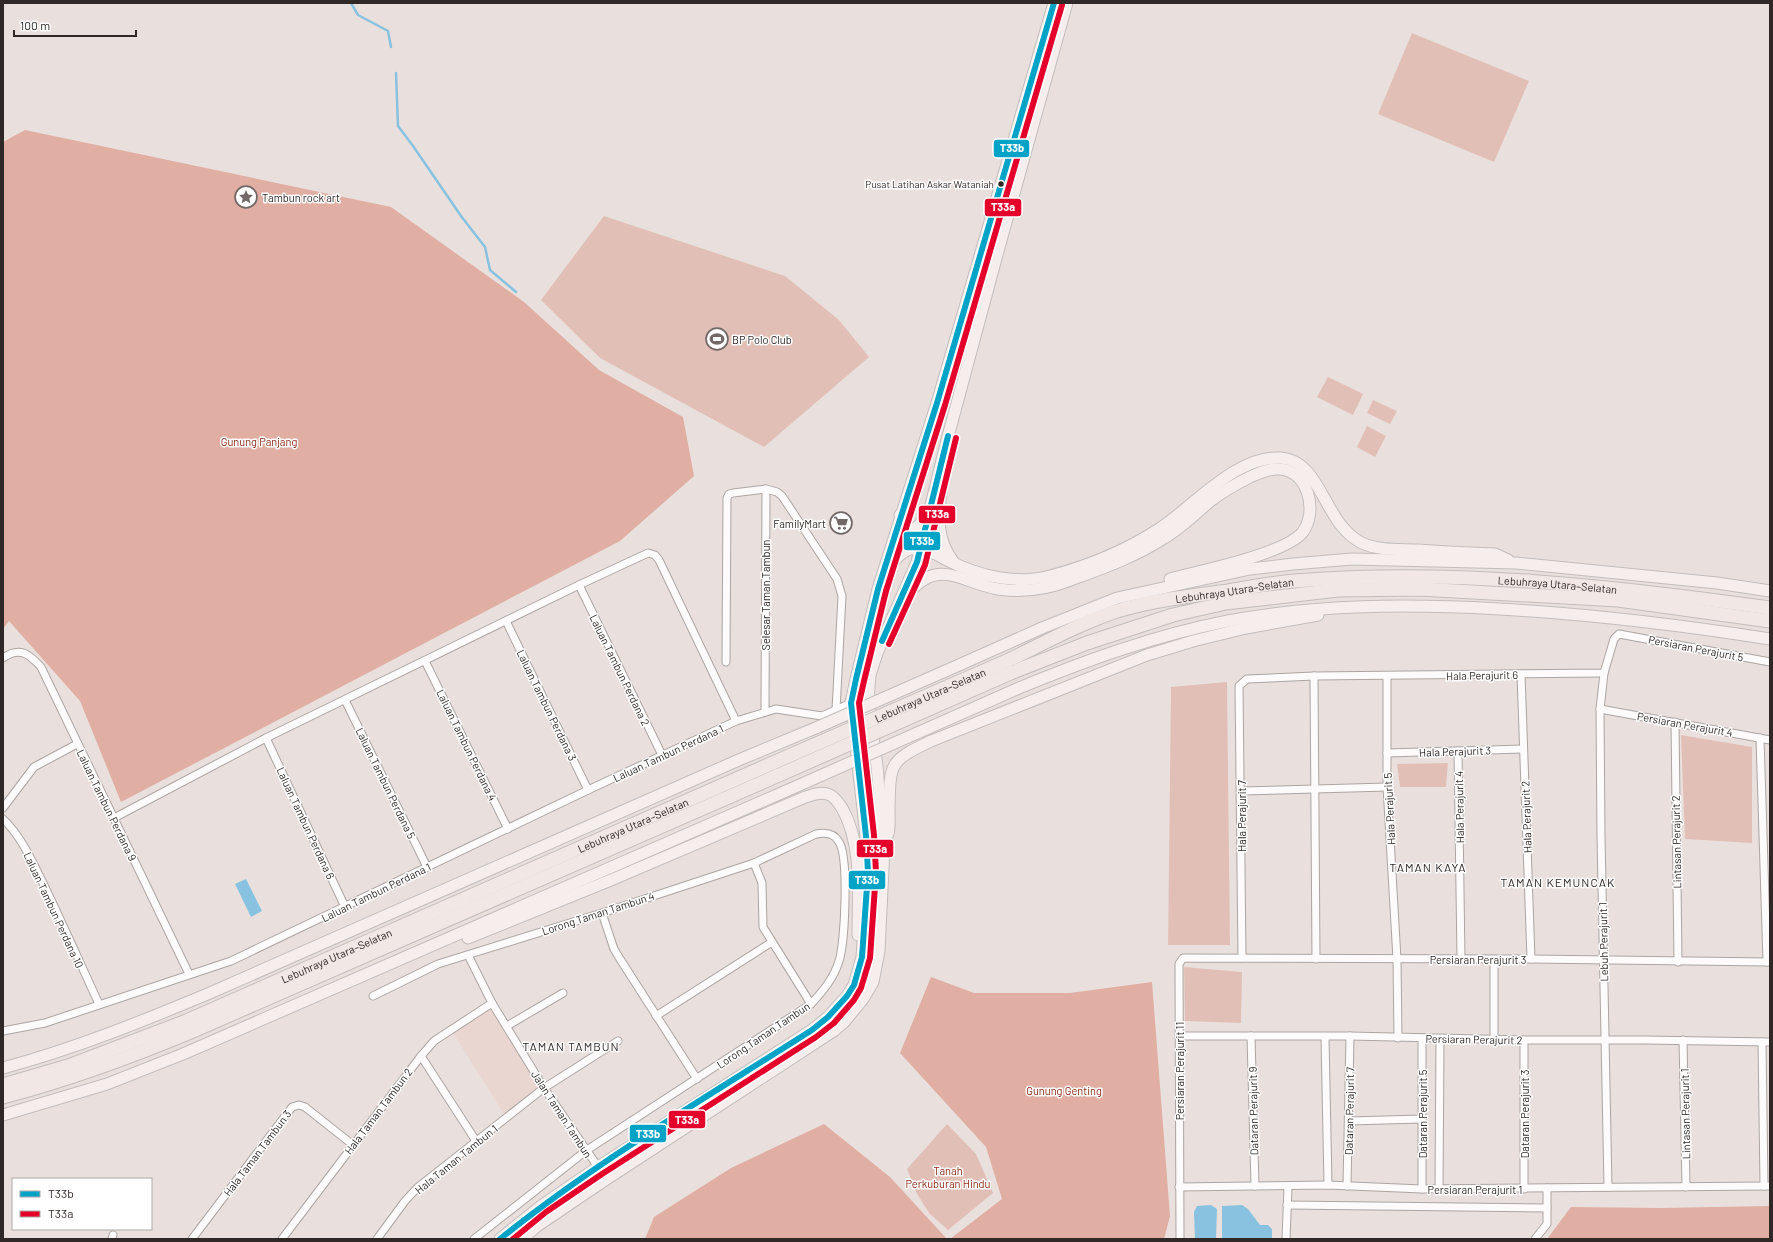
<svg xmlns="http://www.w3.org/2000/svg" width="1773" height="1242" font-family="Barlow,sans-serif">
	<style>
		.built { fill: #ead6d1 }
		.green { fill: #e2bfb6 }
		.forest { fill: #e0aea3 }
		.water { fill: #88c2e0 }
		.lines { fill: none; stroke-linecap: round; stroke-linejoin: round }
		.stream { stroke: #88c2e0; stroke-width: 2.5 }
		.street-casing { stroke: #aca5a3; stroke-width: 9 }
		.primary-casing { stroke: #c2bdbc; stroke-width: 13 }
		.highway-casing { stroke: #c2bdbc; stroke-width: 15 }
		.street { stroke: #fcfafa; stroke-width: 7 }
		.primary { stroke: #f5eeed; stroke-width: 11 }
		.highway { stroke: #f1e7e5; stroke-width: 13 }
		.primary-bridge-casing { stroke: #c2bdbc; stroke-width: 13; stroke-linecap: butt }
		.highway-bridge-casing { stroke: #c2bdbc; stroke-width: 15; stroke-linecap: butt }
		.primary-bridge { stroke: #f5eeed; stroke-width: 11 }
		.highway-bridge { stroke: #f1e7e5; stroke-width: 13 }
		.bus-1-casing { stroke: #fff; stroke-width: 9 }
		.bus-2-casing { stroke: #fff; stroke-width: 9 }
		.bus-1 { stroke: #02a3c6; stroke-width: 6 }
		.bus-2 { stroke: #e4002b; stroke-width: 6 }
		.bus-dot { fill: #302827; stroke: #fff; stroke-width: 1.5 }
		.labels { text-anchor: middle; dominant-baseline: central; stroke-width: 3; stroke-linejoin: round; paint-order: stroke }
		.bus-label { font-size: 10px; fill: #302827; stroke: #fff; text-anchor: end }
		.poi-label { font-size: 11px; fill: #302827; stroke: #fff; text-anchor: start }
		.park-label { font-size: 11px; fill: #892715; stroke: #fff }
		.street-label { font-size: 11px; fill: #302827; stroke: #fff }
		.neighbourhood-label { font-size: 12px; letter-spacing: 1px; fill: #302827; stroke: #fff }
		.line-badge { stroke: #fff; stroke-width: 1.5 }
		.badge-label { font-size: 11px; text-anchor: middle; font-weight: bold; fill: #fff }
	</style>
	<rect width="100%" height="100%" fill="#e9e0dd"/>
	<!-- built -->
	<polygon class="built" points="494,1003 544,1086 507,1119 451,1030"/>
	<!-- green -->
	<g class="green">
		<polygon points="1412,33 1529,81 1494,162 1378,114"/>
		<polygon points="604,216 785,276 839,320 869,357 764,447 600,358 541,300"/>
		<polygon points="1328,377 1363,394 1353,415 1317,397"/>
		<polygon points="1373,400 1397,411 1390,424 1367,413"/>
		<polygon points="1367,426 1386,436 1375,457 1357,447"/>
		<polygon points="1227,682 1230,945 1168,945 1171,687"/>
		<polygon points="1681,735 1752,747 1752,843 1685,839"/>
		<polygon points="1448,763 1446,787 1400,787 1397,764"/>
		<polygon points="1184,967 1242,972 1241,1023 1185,1021"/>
		<polygon points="947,1124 976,1154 993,1193 948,1230 929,1213 916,1192 907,1169"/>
	</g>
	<!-- forest -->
	<g class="forest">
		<polygon points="25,130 391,207 524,302 599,370 683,417 694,476 620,541 121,802 80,701 9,621 3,629 3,142"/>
		<polygon points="931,977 974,993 1070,993 1152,982 1170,1216 1164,1239 950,1239 1002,1199 986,1147 900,1053"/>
		<polygon points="824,1124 890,1177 947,1239 645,1239 654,1217 731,1168"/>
		<polygon points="1770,1206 1770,1239 1547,1239 1571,1207 1661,1208"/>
	</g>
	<!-- water -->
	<g class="water">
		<polygon points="246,879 262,911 251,917 235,884"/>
		<polygon points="1211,1205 1217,1209 1216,1239 1195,1239 1194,1212 1197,1206"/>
		<polygon points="1242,1205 1248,1209 1260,1225 1268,1225 1272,1229 1272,1239 1222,1239 1222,1206"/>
	</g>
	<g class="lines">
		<!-- stream -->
		<g class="stream">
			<polyline points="351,3 358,15 388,31 391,47"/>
			<polyline points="396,73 398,126 413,146 461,216 485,247 490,270 516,292"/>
		</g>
		<!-- street casing -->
		<g class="street-casing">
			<g id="street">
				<polyline points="579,585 662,755"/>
				<polyline points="506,621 588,790"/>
				<path d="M 3,658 C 20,646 29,654 41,667 L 189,974"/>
				<polyline points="425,661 508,829"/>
				<polyline points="726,662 727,498 729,494 733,493 766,489"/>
				<polyline points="1604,673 1600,709 1601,836 1608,1187"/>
				<polyline points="1521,674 1531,959"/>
				<polyline points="1314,676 1316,959"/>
				<polyline points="1387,676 1387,787 1397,959 1398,1038"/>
				<polyline points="345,700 427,867"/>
				<polyline points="1600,709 1770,740"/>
				<polyline points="765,712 766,489 777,492 782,496 837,579 842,596 836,710"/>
				<polyline points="1675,722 1678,962"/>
				<polyline points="266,738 345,907"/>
				<polyline points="1760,738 1767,962"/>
				<polyline points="1458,751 1461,959"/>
				<polyline points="1387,753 1523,749"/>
				<polyline points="1241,791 1387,787"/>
				<polyline points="3,808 34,767 77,744"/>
				<polyline points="114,818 266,738 579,585 648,553 655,555 659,560 736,721"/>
				<path d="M 3,819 C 21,836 31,859 42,881 C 62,922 80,963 99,1004"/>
				<polyline points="754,863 762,883 763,927 811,1004"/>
				<polyline points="602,913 614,949 620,959 697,1079"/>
				<polyline points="468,955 492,1003 544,1088 598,1167"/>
				<polyline points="1242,958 1239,686 1247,679 1314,676 1604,673 1614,639 1619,634 1770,662"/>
				<polyline points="1494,960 1494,1040"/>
				<path d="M 373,996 L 438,964 L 602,913 L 754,863 L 816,834 C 826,832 834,833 839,842 C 849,857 845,943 839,961 C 834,978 823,991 811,1004 L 587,1150 L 474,1239"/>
				<polyline points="656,1016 772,942"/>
				<polyline points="507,1026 563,993"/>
				<polyline points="3,1031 45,1023 231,961 588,790 736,721 776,709 822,716 851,703"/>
				<polyline points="1179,1036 1350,1036 1524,1040 1645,1040 1770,1042"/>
				<polyline points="1251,1036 1255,1186"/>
				<polyline points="1325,1037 1328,1185"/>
				<polyline points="1524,1040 1524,1189"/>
				<polyline points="1683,1040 1686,1187"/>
				<polyline points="1762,1042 1764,1186"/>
				<polyline points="421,1056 476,1141"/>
				<polyline points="1349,1121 1422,1119"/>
				<polyline points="1347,1186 1350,1036"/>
				<polyline points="1179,1187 1328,1185 1422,1189 1770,1186"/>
				<polyline points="1422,1189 1422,1038"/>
				<polyline points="1439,1189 1440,1039"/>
				<polyline points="1287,1205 1547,1208"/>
				<polyline points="112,1239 113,1235"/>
				<polyline points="192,1239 292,1107 299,1105 305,1107 353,1145"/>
				<polyline points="282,1239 421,1056 434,1041 492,1003"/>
				<polyline points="377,1239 405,1201 417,1188 544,1088 618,1041"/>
				<polyline points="1180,1239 1179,964 1183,958 1531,959 1770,962"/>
				<polyline points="1286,1239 1288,1187"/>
				<polyline points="1535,1239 1547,1224 1547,1188"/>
			</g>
		</g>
		<!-- primary casing -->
		<g class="primary-casing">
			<g id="primary">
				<path d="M 941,490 C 938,519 936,539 954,563"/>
				<polyline points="900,515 903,524 909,529 915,529 921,523 927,514"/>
				<path d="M 887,571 C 894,559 904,547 919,548 C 929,549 942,558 951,562 C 980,576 1017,585 1050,576 C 1088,566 1125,551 1159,529 C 1193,507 1236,455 1281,458 C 1322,461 1323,524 1362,543 C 1379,551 1400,549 1418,550 C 1443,552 1469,553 1495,554 L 1508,560"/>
				<path d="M 906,596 C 938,556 959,582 998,589 C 1023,593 1048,589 1071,580 C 1103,568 1135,557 1164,538 C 1181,528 1194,515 1209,502 C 1222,492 1236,484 1250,477 C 1259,473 1268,469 1277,469 C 1308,468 1319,512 1302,533 C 1284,554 1200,571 1170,579"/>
				<polyline points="959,665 1042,628 1117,598 1250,569 1293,564 1352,559 1516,563 1717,583 1770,591"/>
				<path d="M 1019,688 C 1087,660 1156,635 1228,621 C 1317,604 1408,604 1499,609 C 1590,614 1680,625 1770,639"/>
				<path d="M 888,834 C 890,826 889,817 889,809 C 890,763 889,761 931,741 L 1147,655 L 1193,641 L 1246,628 L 1318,615"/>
				<path d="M 468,938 L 611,880 L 803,798 C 811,795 821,791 830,795 C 835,797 839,804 842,808 C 863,845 858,894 858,935"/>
				<path d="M 3,1068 C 74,1049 143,1021 210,993 L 741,759 L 818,727"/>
				<polyline points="3,1115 107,1084 183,1054 786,791"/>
				<polyline points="500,1239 541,1206 598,1167 812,1030 828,1017 847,996 854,985 862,957 868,872 866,836 851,703 856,679 878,589 937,403 1054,3"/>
				<polyline points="522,1239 537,1226 605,1180 835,1030 844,1022 863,999 873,982 879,951 884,848 877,766 868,700 870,675 877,653 917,562 946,444 998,251 1067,3"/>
			</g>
		</g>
		<!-- highway casing -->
		<g class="highway-casing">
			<g id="highway">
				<path id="s1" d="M 1011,659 C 1046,642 1081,623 1117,611 C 1153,600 1191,596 1228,591 C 1250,587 1272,583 1294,581 C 1452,568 1613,586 1770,608"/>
				<polyline points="1013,672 1087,643 1173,615 1226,603 1338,590 1419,589 1618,600 1770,621"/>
				<path id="s2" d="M 3,1085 L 68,1066 L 184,1022 L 775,762"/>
				<path d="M 3,1097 C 68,1080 131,1057 193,1031 L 779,775"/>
			</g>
		</g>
		<!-- street -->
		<use href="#street" class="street"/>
		<!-- primary -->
		<use href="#primary" class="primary"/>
		<!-- highway -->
		<use href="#highway" class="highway"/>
		<!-- primary-bridge casing -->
		<g class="primary-bridge-casing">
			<g id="primary-bridge">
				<polyline points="818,727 959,665"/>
				<polyline points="786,791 1019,688"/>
			</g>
		</g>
		<!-- highway-bridge casing -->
		<g class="highway-bridge-casing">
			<g id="highway-bridge">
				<path id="s3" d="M 775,762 L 1011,659"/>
				<polyline points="779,775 1013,672"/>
			</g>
		</g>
		<!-- primary-bridge -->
		<use href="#primary-bridge" class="primary-bridge"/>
		<!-- highway-bridge -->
		<use href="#highway-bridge" class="highway-bridge"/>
		<!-- bus-1 casing -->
		<g class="bus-1-casing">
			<g id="bus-1">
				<polyline points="882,641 917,562 948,436"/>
				<path d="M 500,1239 C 597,1161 707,1097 812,1030 L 828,1017 L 847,996 L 854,985 L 862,957 L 868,872 L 866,836 L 851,703 L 856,679 L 878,589 L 937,403 L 1054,3"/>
			</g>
		</g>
		<!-- bus-2 casing -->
		<g class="bus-2-casing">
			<g id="bus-2">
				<polyline points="889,644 925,565 956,438"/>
				<polyline points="513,1239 546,1212 602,1174 816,1037 834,1023 854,1000 861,988 870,958 876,872 874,835 859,703 864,681 886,591 945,405 1062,5"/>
			</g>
		</g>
		<!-- bus-1 -->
		<use href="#bus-1" class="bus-1"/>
		<!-- bus-2 -->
		<use href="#bus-2" class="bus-2"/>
	</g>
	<!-- icons -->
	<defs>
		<g id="sight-ring" transform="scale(1.15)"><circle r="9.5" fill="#fff" stroke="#716867" stroke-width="1.5"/><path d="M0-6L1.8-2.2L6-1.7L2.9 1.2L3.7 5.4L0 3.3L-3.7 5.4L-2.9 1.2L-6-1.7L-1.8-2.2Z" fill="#716867"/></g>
		<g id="stadium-ring" transform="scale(1.15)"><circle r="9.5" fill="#fff" stroke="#716867" stroke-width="1.5"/><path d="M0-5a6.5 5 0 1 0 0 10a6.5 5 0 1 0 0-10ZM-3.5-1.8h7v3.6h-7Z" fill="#716867"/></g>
		<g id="supermarket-ring" transform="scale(1.15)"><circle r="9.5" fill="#fff" stroke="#716867" stroke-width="1.5"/><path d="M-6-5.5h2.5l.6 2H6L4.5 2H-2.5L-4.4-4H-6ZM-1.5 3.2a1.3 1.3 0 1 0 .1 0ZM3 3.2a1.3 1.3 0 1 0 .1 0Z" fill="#716867"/></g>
	</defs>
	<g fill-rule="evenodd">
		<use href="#sight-ring" x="246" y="197"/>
		<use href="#stadium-ring" x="717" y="339"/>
		<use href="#supermarket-ring" x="841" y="523"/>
	</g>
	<!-- markers -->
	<circle class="bus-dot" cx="1001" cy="184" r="3.5"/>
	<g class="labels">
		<!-- bus labels -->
		<g class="bus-label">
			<text x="994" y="184">Pusat Latihan Askar Wataniah</text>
		</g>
		<!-- poi labels -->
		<g class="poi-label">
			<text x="262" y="197">Tambun rock art</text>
			<text x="732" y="339">BP Polo Club</text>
			<text x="826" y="523" text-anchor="end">FamilyMart</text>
		</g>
		<!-- park labels -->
		<g class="park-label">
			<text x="259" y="441">Gunung Panjang</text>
			<text x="1064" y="1090">Gunung Genting</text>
			<text x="948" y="1170">Tanah<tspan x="948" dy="13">Perkuburan Hindu</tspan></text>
		</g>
		<!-- street labels -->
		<g class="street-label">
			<text stroke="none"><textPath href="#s1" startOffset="560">Lebuhraya Utara–Selatan</textPath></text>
			<text stroke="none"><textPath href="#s1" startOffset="236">Lebuhraya Utara–Selatan</textPath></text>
			<text transform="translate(765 595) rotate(-90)">Selesar Taman Tambun</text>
			<text transform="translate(1696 648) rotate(11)">Persiaran Perajurit 5</text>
			<text transform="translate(620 670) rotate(64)">Laluan Tambun Perdana 2</text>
			<text transform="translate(1482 675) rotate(-1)">Hala Perajurit 6</text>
			<text stroke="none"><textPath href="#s3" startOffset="169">Lebuhraya Utara–Selatan</textPath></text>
			<text transform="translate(547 705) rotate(64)">Laluan Tambun Perdana 3</text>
			<text transform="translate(1685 724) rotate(10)">Persiaran Perajurit 4</text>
			<text transform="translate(467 745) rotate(64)">Laluan Tambun Perdana 4</text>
			<text transform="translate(1455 751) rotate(-2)">Hala Perajurit 3</text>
			<text transform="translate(668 753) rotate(-25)">Laluan Tambun Perdana 1</text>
			<text transform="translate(386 783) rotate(64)">Laluan Tambun Perdana 5</text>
			<text transform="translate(107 805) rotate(64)">Laluan Tambun Perdana 9</text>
			<text transform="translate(1459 807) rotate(-91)">Hala Perajurit 4</text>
			<text transform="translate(1389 809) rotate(-93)">Hala Perajurit 5</text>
			<text transform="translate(1241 816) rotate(-90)">Hala Perajurit 7</text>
			<text transform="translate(1526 817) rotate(-92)">Hala Perajurit 2</text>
			<text transform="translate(306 823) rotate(65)">Laluan Tambun Perdana 6</text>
			<text stroke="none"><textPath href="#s2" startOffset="682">Lebuhraya Utara–Selatan</textPath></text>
			<text transform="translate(1676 842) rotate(-91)">Lintasan Perajurit 2</text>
			<text transform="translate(376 892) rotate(-26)">Laluan Tambun Perdana 1</text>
			<text transform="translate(54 910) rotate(65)">Laluan Tambun Perdana 10</text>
			<text transform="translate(598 913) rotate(-18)">Lorong Taman Tambun 4</text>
			<text transform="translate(1603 942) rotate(-91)">Lebuh Perajurit 1</text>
			<text stroke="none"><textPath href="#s2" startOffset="358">Lebuhraya Utara–Selatan</textPath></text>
			<text x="1478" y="959">Persiaran Perajurit 3</text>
			<text transform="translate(763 1035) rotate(-34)">Lorong Taman Tambun</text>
			<text transform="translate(1474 1039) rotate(1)">Persiaran Perajurit 2</text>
			<text transform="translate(1179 1071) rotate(-90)">Persiaran Perajurit 11</text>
			<text transform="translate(378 1111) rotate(-53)">Hala Taman Tambun 2</text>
			<text transform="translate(1253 1111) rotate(-91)">Dataran Perajurit 9</text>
			<text transform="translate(1349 1111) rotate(-89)">Dataran Perajurit 7</text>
			<text transform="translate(562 1114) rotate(57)">Jalan Taman Tambun</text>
			<text transform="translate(1422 1114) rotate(-90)">Dataran Perajurit 5</text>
			<text transform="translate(1524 1114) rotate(-90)">Dataran Perajurit 3</text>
			<text transform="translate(1685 1114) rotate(-91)">Lintasan Perajurit 1</text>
			<text transform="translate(257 1153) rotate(-53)">Hala Taman Tambun 3</text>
			<text transform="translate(456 1159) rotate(-39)">Hala Taman Tambun 1</text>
			<text x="1475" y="1189">Persiaran Perajurit 1</text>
		</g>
		<!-- neighbourhood labels -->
		<g class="neighbourhood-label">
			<text x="1428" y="867">TAMAN KAYA</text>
			<text x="1558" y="882">TAMAN KEMUNCAK</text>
			<text x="571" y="1046">TAMAN TAMBUN</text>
		</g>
	</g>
	<g class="line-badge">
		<rect x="993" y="139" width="37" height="19" rx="4" fill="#02a3c6"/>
		<rect x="984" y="198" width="38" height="19" rx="4" fill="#e4002b"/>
		<rect x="918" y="505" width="38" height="19" rx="4" fill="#e4002b"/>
		<rect x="903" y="531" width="38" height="20" rx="4" fill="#02a3c6"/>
		<rect x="856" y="839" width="38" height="19" rx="4" fill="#e4002b"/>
		<rect x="848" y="870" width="38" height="20" rx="4" fill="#02a3c6"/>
		<rect x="668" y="1110" width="38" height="19" rx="4" fill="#e4002b"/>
		<rect x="629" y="1124" width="38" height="19" rx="4" fill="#02a3c6"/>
	</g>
	<g class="badge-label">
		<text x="1012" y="152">T33b</text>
		<text x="1003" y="211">T33a</text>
		<text x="937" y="518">T33a</text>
		<text x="922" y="545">T33b</text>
		<text x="875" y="853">T33a</text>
		<text x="867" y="884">T33b</text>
		<text x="687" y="1124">T33a</text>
		<text x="648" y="1138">T33b</text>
	</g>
	<!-- border -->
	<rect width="1773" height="1242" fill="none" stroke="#302827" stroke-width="8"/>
	<!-- legend -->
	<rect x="12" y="1178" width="140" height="52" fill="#ffffff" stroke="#aca9a9"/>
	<rect x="20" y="1191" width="20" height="6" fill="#02a3c6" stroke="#aca9a9"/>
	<text x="48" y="1198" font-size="12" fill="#302827">T33b</text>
	<rect x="20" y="1211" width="20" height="6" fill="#e4002b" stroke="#aca9a9"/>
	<text x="48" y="1218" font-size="12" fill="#302827">T33a</text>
	<!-- scale -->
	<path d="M14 30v6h122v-6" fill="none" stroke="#302827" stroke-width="2"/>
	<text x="20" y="30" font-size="12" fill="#302827" stroke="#ffffff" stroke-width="3" paint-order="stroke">100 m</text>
</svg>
